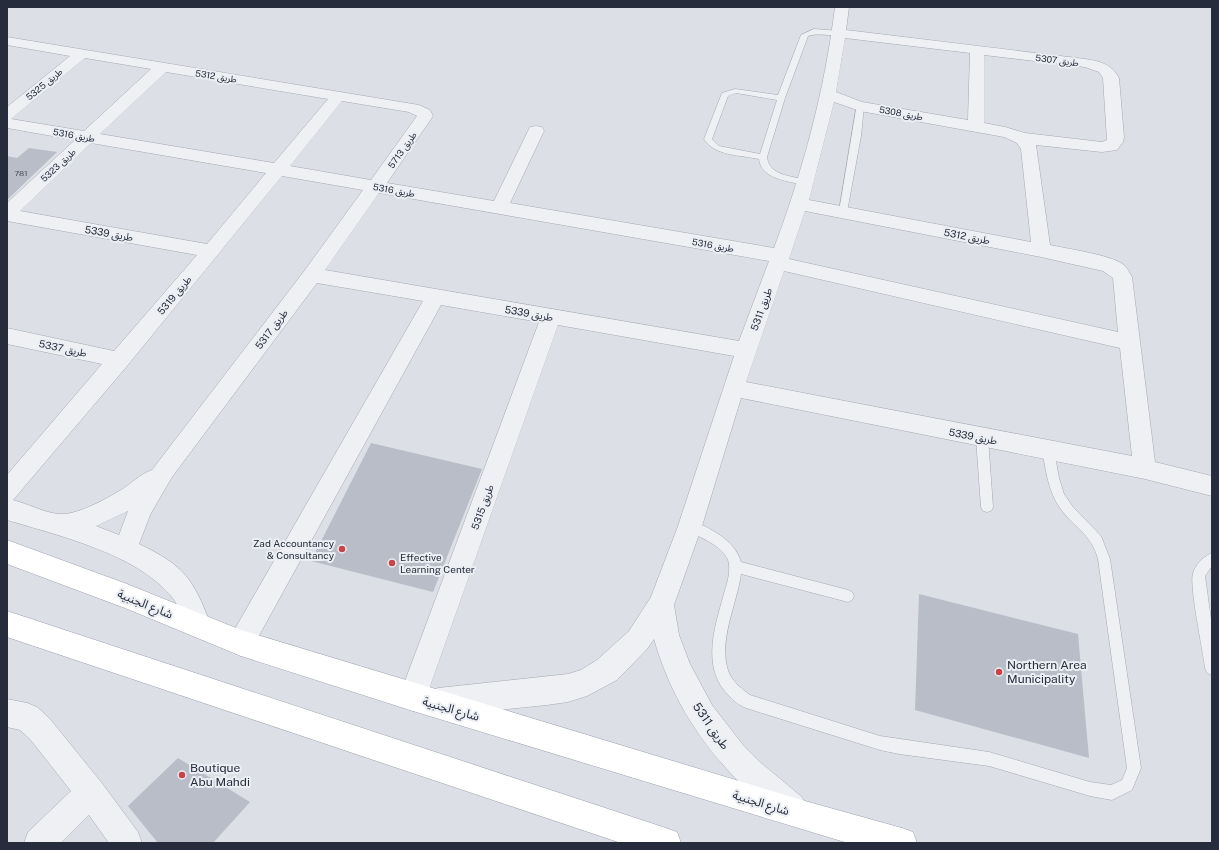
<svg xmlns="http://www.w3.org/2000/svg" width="1219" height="850" font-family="'Public Sans','Noto Sans Arabic',sans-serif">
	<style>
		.building { fill: #b9bdc8 }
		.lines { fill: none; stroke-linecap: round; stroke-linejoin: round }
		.lane-casing { stroke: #a5a9b2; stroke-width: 1 }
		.street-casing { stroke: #a5a9b2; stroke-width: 1 }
		.primary-casing { stroke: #9ca2b0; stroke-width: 1 }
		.lane { fill: #eef0f4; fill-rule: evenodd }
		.street { fill: #eef0f4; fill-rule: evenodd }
		.primary { fill: #fff; fill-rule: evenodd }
		.poi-dot { fill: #c7444a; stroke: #ebeef3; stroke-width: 1.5 }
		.labels { text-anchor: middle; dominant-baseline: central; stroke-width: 4; stroke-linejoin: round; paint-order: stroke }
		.number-label { font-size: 8px; fill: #4b505e }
		.far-street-label { font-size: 9px; fill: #262c3b; stroke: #ebeef3 }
		.street-label { font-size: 10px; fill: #262c3b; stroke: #ebeef3 }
		.poi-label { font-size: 10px; fill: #262c3b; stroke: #ebeef3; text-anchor: end }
		.near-street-label { font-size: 12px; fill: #262c3b; stroke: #ebeef3 }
		.near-poi-label { font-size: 12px; fill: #262c3b; stroke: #ebeef3; text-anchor: start }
	</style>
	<rect width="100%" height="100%" fill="#dcdfe5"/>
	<!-- building -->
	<g class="building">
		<polygon points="29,148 57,152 7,200 7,156 17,158"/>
		<polygon points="371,443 482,469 433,592 311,561"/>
		<polygon points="919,594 1078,634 1089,758 915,710"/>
		<polygon points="178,758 250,802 213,843 158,843 128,806"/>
	</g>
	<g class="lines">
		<!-- lane casing -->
		<g class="lane-casing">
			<g id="lane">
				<path d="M 814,29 L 839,31 L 843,33 C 835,38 819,32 808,36 L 785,98 L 767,157 C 769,176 792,176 807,180 L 808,182 L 807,184 L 804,185 C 788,181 761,179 759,159 C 741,155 714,156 704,139 L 722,93 L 735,89 L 778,95 L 801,35 ZM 736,93 L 777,100 L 760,154 L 719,146 L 712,139 L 728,96 Z"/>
				<polygon points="857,104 860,104 864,106 861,136 847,212 843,215 839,212"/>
				<polygon points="982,433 986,435 988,438 993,507 991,511 987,512 983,511 981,507 976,438 978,435"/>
				<path d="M 1048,445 L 1052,447 L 1054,450 L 1059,478 L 1064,494 L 1073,507 L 1101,536 L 1110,559 L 1141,768 L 1132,790 L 1112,800 L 1090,796 L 989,766 L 899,754 L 880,750 L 746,708 C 736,704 727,695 721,686 C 703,657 717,620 725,590 C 728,581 731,569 728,560 C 722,545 699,537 686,530 L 684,526 L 686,522 L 690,520 C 710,528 735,540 741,562 L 848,590 L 852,592 L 854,596 L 852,600 L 848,602 L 741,574 C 737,604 717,643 729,673 C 733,682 742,689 750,695 L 880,736 L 989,752 L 1090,782 L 1111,785 L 1122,780 L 1127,768 L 1098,559 C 1091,533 1074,528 1060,508 C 1048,491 1046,470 1042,450 L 1044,447 Z"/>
				<path d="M 1212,553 L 1212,566 L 1205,576 L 1212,626 L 1212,675 L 1207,673 L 1205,668 C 1203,650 1189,586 1193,573 C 1196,564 1204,556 1212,553 Z"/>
			</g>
		</g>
		<!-- street casing -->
		<g class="street-casing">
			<g id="street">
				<path d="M 835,7 L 849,7 L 846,30 L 1085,59 C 1099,61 1112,64 1119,78 L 1124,137 L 1123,142 L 1117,150 L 1102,152 L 1036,145 L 1050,245 C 1067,249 1114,255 1125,266 C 1128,269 1130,274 1132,277 L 1155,462 L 1212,476 L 1212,496 L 1145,479 L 741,398 L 702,526 L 674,605 L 679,635 L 690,664 L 712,705 L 743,745 L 761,763 L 802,797 L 807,807 L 802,817 L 792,822 C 777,816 764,805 752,794 C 705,752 671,699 654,639 L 647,649 L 617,680 L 587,696 L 568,702 L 547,705 L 438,716 L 428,712 L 424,703 L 423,707 L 413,711 L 403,707 L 399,697 L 539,322 L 441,305 L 250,652 L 241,656 L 232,652 L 228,643 L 232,634 L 423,301 L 317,283 L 172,477 L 151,513 L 139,544 C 185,566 193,579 211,625 L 207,634 L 198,638 L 189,634 C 184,621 180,606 171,596 C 137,554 57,535 7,520 L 7,475 L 102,364 L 7,344 L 7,328 L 114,351 L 197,255 L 7,221 L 7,203 L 75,140 L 7,128 L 7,107 L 70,56 L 7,45 L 7,37 L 419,105 L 430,110 L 433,116 L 387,183 L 494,201 L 528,131 L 530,127 L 536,126 L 542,127 L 544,131 L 510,203 L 774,248 C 803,171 825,89 835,7 ZM 845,38 L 970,53 L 968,120 L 862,102 L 836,92 ZM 984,55 L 1085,67 L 1099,72 L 1103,78 L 1107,140 L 1102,142 L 1025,133 L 1005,127 L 984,123 ZM 85,58 L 151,69 L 84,131 L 11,119 ZM 166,72 L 328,99 L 274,163 L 100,134 ZM 342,101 L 409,112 L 417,116 L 371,180 L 290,166 ZM 834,102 L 860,111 L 1004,137 L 1017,143 L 1021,149 L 1031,242 L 809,200 ZM 91,143 L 266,173 L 207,244 L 20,211 ZM 282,176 L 363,190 L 305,270 L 152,470 C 140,474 131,484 121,490 C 106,499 76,516 58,514 C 43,512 28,504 13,500 L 127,366 ZM 379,193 L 769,261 L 739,341 L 325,270 ZM 805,211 L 1041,257 L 1103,271 L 1113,278 L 1118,332 L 789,259 ZM 784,271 L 1120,348 L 1132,456 L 746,382 ZM 558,325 L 734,356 L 678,526 L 651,597 L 629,631 L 597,660 L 581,670 L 568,674 L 438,688 L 428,692 ZM 128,511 L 119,535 L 96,526 Z"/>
				<polygon points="7,699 27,703 37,707 50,719 101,782 138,832 142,843 109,843 89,815 61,843 24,843 28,832 71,791 30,739 20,730 7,727"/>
			</g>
		</g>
		<!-- primary casing -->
		<g class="primary-casing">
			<g id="primary">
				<polygon points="7,540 127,584 241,630 805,801 902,828 913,832 917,843 848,843 413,711 241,656 125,608 7,564"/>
				<polygon points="7,611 666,828 677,832 681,843 621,843 7,637"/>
			</g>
		</g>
		<!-- lane -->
		<use href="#lane" class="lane"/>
		<!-- street -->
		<use href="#street" class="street"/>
		<!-- primary -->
		<use href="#primary" class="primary"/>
	</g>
	<!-- markers -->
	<g class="poi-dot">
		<circle cx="342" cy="549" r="4"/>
		<circle cx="392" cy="563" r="4"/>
		<circle cx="999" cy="672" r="4"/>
		<circle cx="182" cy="775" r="4"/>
	</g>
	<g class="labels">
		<!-- number labels -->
		<g class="number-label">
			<text x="21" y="173">781</text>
		</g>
		<!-- far-street labels -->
		<g class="far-street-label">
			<text transform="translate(1057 60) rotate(7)">طريق 5307</text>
			<text transform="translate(216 76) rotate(9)">طريق 5312</text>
			<text transform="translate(44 84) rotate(-40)">طريق 5325</text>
			<text transform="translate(901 113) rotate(10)">طريق 5308</text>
			<text transform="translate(74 135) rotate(10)">طريق 5316</text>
			<text transform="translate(402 150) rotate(-55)">طريق 5713</text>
			<text transform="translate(58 165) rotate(-43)">طريق 5323</text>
			<text transform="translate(394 190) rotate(10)">طريق 5316</text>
			<text transform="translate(713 245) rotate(10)">طريق 5316</text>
		</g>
		<!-- street labels -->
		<g class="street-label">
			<text transform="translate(109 233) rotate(10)">طريق 5339</text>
			<text transform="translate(967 236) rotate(11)">طريق 5312</text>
			<text transform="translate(174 295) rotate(-50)">طريق 5319</text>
			<text transform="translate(761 309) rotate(-70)">طريق 5311</text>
			<text transform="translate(529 313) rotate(10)">طريق 5339</text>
			<text transform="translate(271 329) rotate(-53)">طريق 5317</text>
			<text transform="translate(63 348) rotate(12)">طريق 5337</text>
			<text transform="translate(973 436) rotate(11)">طريق 5339</text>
			<text transform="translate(482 507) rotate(-70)">طريق 5315</text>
		</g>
		<!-- poi labels -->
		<g class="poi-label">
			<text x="334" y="543">Zad Accountancy<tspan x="334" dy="12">&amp; Consultancy</tspan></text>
			<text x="400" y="557" text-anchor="start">Effective<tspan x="400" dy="12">Learning Center</tspan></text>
		</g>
		<!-- near-street labels -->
		<g class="near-street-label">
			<text transform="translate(145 604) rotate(22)">شارع الجنبية</text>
			<text transform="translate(451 709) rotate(16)">شارع الجنبية</text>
			<text transform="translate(711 726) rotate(55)">طريق 5311</text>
			<text transform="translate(761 803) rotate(17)">شارع الجنبية</text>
		</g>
		<!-- near-poi labels -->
		<g class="near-poi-label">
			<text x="1007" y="665">Northern Area<tspan x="1007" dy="14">Municipality</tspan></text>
			<text x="190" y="768">Boutique<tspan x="190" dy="14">Abu Mahdi</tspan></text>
		</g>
	</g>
	<!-- border -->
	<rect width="1219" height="850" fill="none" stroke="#262c3b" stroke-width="16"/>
</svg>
